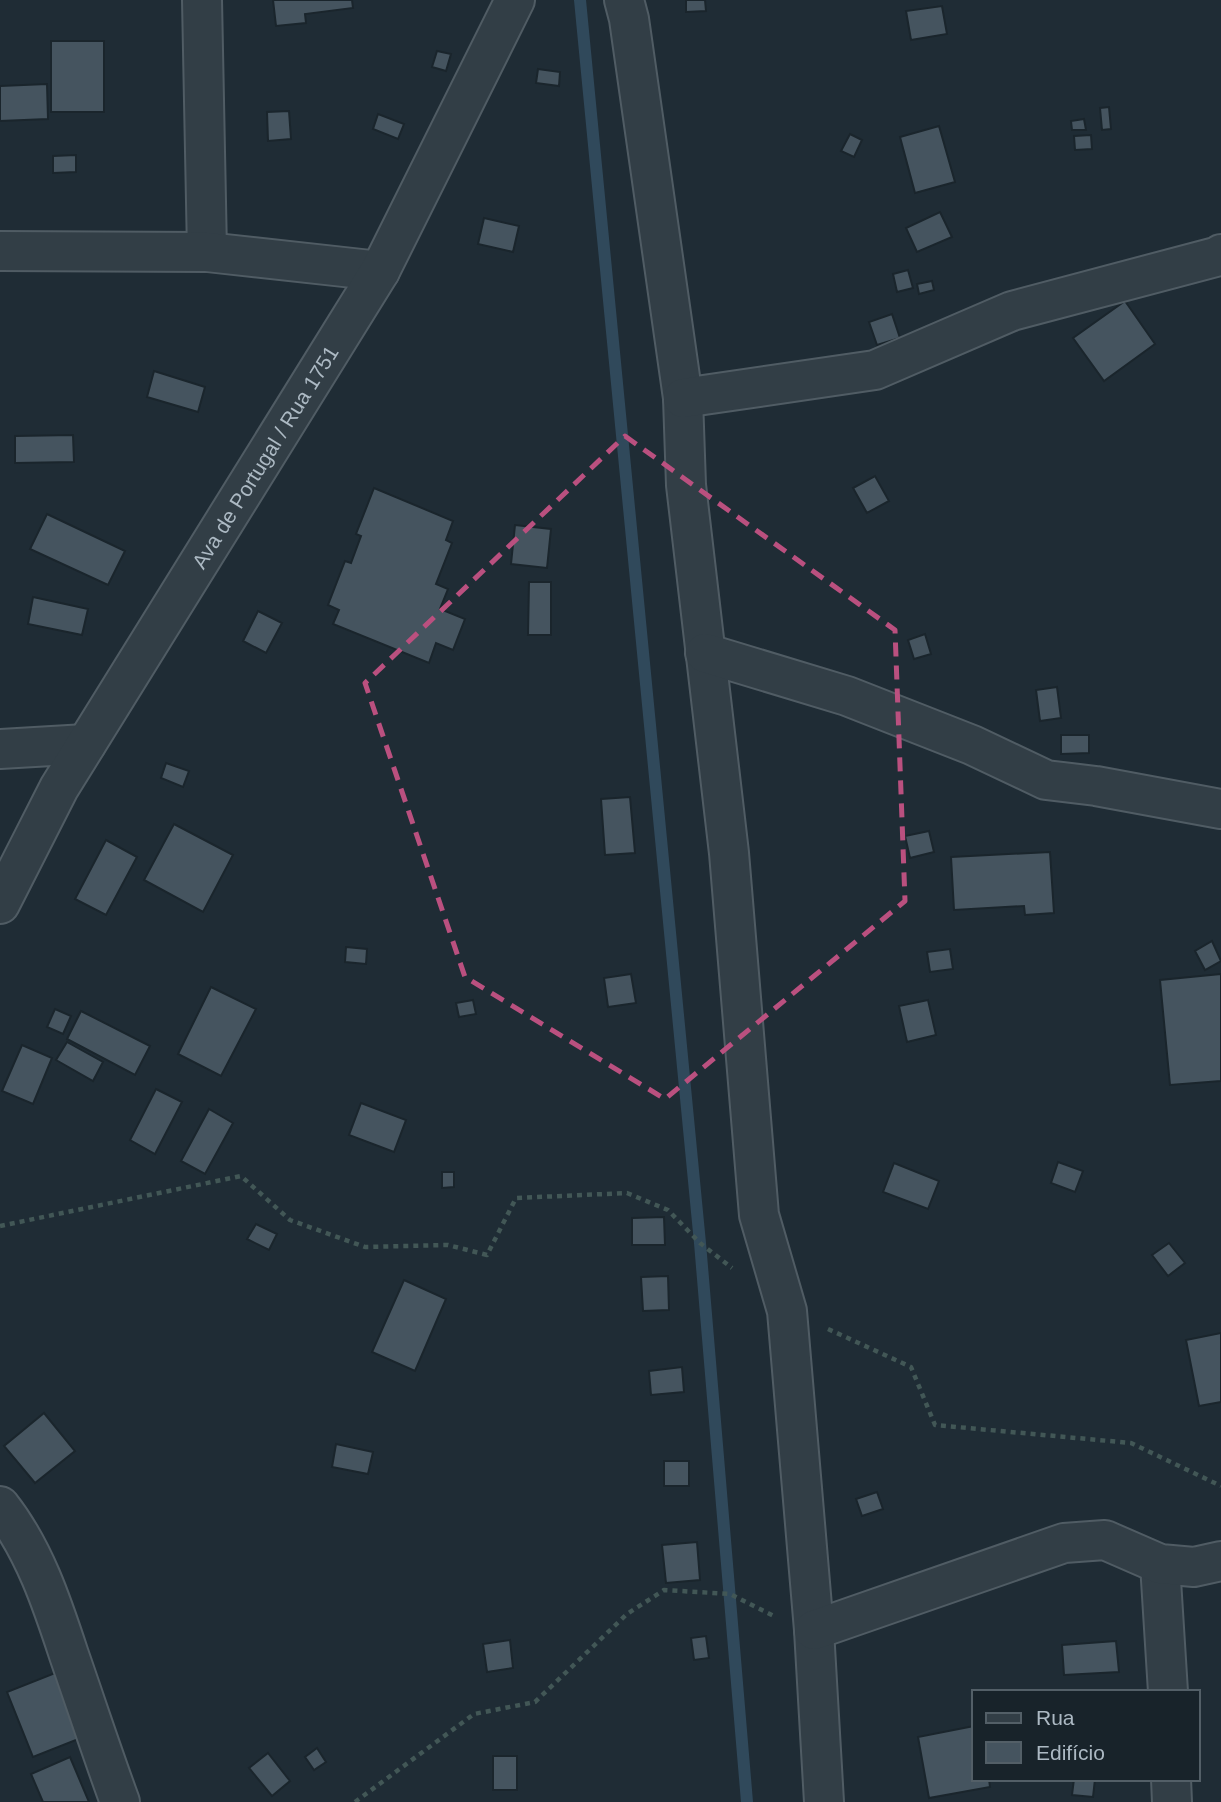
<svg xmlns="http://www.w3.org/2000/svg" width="1221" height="1802" font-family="Helvetica,sans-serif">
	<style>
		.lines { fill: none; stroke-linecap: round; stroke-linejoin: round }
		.stream { stroke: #30495b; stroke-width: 12 }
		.building { fill: #45545f; stroke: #1a252c; stroke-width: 2 }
		.minor-casing { stroke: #505c64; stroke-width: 42 }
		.path { stroke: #425756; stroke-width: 4.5; stroke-dasharray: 5 5; stroke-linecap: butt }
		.minor { stroke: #323e46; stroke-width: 38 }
		.marked { fill: none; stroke: #ba507f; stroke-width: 5; stroke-dasharray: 14 9; stroke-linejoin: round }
		.labels { text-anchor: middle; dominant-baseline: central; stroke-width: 5; stroke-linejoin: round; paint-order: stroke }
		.street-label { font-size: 21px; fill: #acb9c3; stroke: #18232a }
	</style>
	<rect width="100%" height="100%" fill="#1f2c35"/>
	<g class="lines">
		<!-- stream -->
		<polyline class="stream" points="580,0 700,1243 747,1802"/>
	</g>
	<!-- building -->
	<g class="building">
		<polygon points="273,0 352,0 353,8 305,14 306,23 276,26"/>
		<polygon points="686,0 705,0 706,11 686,12"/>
		<polygon points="942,6 947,34 911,40 906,11"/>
		<rect x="51" y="41" width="53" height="71"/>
		<polygon points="437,51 451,54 446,71 432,67"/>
		<polygon points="538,69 560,72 559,86 536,83"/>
		<polygon points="47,84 48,119 0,121 0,86"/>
		<polygon points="1109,107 1111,129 1102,130 1100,108"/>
		<polygon points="289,111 291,139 268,141 267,112"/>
		<polygon points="378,114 404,124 398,139 373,129"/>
		<polygon points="1084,119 1086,130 1072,130 1071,121"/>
		<polygon points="939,126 955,182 915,193 900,137"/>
		<polygon points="850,134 862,140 854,157 841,151"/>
		<polygon points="1091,135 1092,149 1075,150 1074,136"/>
		<polygon points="76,155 76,172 53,173 53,156"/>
		<polygon points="940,212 952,237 917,252 906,228"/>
		<polygon points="484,218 519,226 513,252 478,244"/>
		<polygon points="908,270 913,288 897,292 893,274"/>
		<polygon points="932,281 934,290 919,294 917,284"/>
		<polygon points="1125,301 1155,344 1104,381 1073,338"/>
		<polygon points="892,314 900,338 877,345 869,322"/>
		<polygon points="154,371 205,387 198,412 147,397"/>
		<polygon points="73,435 74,462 15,463 15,436"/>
		<polygon points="875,476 889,501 867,513 853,488"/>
		<polygon points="374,488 453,521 446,540 452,543 436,584 448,589 440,609 465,619 453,650 436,643 429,663 333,624 339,610 328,605 345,561 351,563 361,536 356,534"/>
		<polygon points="47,514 125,551 108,585 30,549"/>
		<polygon points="515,525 551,529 547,568 511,564"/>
		<polygon points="529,582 551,582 551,635 528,635"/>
		<polygon points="33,597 88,609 82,635 28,624"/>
		<polygon points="258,611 282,623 266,653 243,641"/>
		<polygon points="925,634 931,654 914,659 908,640"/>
		<polygon points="1057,687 1061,718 1040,721 1036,690"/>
		<polygon points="1061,735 1089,735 1089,753 1061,754"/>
		<polygon points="166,763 189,771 183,787 161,778"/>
		<polygon points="630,797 635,853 605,855 601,799"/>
		<polygon points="174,824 233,855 203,912 144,880"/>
		<polygon points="929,831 934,852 910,858 905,836"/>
		<polygon points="106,840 137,857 106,915 75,899"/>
		<polygon points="1050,852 1054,913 1025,915 1024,906 954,910 951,857"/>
		<polygon points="1212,941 1221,961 1205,970 1195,951"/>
		<polygon points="346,947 367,949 366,964 345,962"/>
		<polygon points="950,949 953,969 930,972 927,952"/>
		<polygon points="631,974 636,1003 608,1007 604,978"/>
		<polygon points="1221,974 1221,1081 1170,1085 1160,980"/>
		<polygon points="211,987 256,1009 221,1076 178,1054"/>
		<polygon points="473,1000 476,1014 459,1017 456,1003"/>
		<polygon points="928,1000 936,1035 907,1042 899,1006"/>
		<polygon points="55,1009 71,1016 63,1034 47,1027"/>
		<polygon points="81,1011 150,1046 135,1075 67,1039"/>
		<polygon points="67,1042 103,1062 93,1081 56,1060"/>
		<polygon points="22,1045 52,1058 33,1104 2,1091"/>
		<polygon points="156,1089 182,1102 155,1154 130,1140"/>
		<polygon points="361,1103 406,1120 394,1152 349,1135"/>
		<polygon points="209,1109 233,1123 205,1174 181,1161"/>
		<polygon points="1058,1162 1083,1171 1075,1192 1051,1183"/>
		<polygon points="894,1163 939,1181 928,1209 883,1192"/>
		<polygon points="442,1172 454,1172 454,1187 442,1188"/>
		<polygon points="664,1217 665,1245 632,1245 632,1218"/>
		<polygon points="256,1224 277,1234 269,1250 247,1239"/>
		<polygon points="1169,1243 1185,1263 1168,1276 1152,1255"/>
		<polygon points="668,1276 669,1310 643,1311 641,1277"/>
		<polygon points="404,1280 446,1299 415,1371 372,1352"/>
		<polygon points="1221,1333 1221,1402 1199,1406 1186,1340"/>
		<polygon points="682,1367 684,1392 651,1395 649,1371"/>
		<polygon points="44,1413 75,1451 35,1483 4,1446"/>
		<polygon points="336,1444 373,1452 368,1474 332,1467"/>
		<rect x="664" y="1461" width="25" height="25"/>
		<polygon points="877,1492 883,1509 862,1516 856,1499"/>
		<polygon points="697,1542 700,1580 666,1583 662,1545"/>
		<polygon points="706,1636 709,1658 694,1660 691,1638"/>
		<polygon points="510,1640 513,1668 487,1672 483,1644"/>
		<polygon points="1116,1641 1119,1672 1064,1675 1062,1645"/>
		<polygon points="55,1673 81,1738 33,1757 7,1692"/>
		<polygon points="974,1726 974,1779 989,1779 990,1787 929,1798 918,1737"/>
		<polygon points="317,1748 326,1762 314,1770 305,1757"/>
		<polygon points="268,1753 290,1781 272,1796 249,1768"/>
		<rect x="493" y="1756" width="24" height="34"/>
		<polygon points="70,1757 89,1802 43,1802 31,1774"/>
		<polygon points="1074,1779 1095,1779 1093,1797 1072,1795"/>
	</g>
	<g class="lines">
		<!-- minor casing -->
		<g class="minor-casing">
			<g id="minor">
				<polyline points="202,0 207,252"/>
				<polyline points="624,0 629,19 683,398 686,485 729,853 759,1215 787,1311 814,1630 824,1802"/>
				<polyline points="0,251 207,252 380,271"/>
				<polyline points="683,398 875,370 1012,311 1219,256 1221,254"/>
				<polyline points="705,653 847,696 972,745 1046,780 1096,786 1221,809"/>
				<polyline points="0,749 86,744"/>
				<path id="s1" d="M 0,904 L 59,788 L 380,271 L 515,0"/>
				<path d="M 0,1506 C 34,1549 52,1603 69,1655 C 86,1704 102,1753 120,1802"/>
				<polyline points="1160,1564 1168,1692"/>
				<polyline points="814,1630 1064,1543 1105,1540 1160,1564 1194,1567 1221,1561"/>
				<polyline points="1171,1779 1172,1802"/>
			</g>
		</g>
		<!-- path -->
		<g class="path">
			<polyline points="0,1226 241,1176 290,1220 365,1247 448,1245 487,1255 516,1198 627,1193 668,1210 700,1243 732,1268"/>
			<polyline points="828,1329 911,1367 935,1425 1131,1443 1221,1486"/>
			<polyline points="355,1802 474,1714 535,1702 627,1614 664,1590 730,1594 774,1616"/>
		</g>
		<!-- minor -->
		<use href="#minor" class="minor"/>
	</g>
	<!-- marked area -->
	<path class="marked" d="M 625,436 L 895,630 L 905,901 L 665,1099 L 465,977 L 365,683 Z"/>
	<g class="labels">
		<!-- street labels -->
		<g class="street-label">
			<text stroke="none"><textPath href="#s1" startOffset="520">Ava de Portugal / Rua 1751</textPath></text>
		</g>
	</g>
	<!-- legend -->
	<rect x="972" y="1690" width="228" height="91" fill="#18232a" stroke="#535f67" stroke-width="2"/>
	<rect x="986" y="1713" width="35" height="10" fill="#323e46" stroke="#535f67" stroke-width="2"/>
	<text x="1036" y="1725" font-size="21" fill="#acb9c3">Rua</text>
	<rect x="986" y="1742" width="35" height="21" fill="#45545f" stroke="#535f67" stroke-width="2"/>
	<text x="1036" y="1760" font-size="21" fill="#acb9c3">Edifício</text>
</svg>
